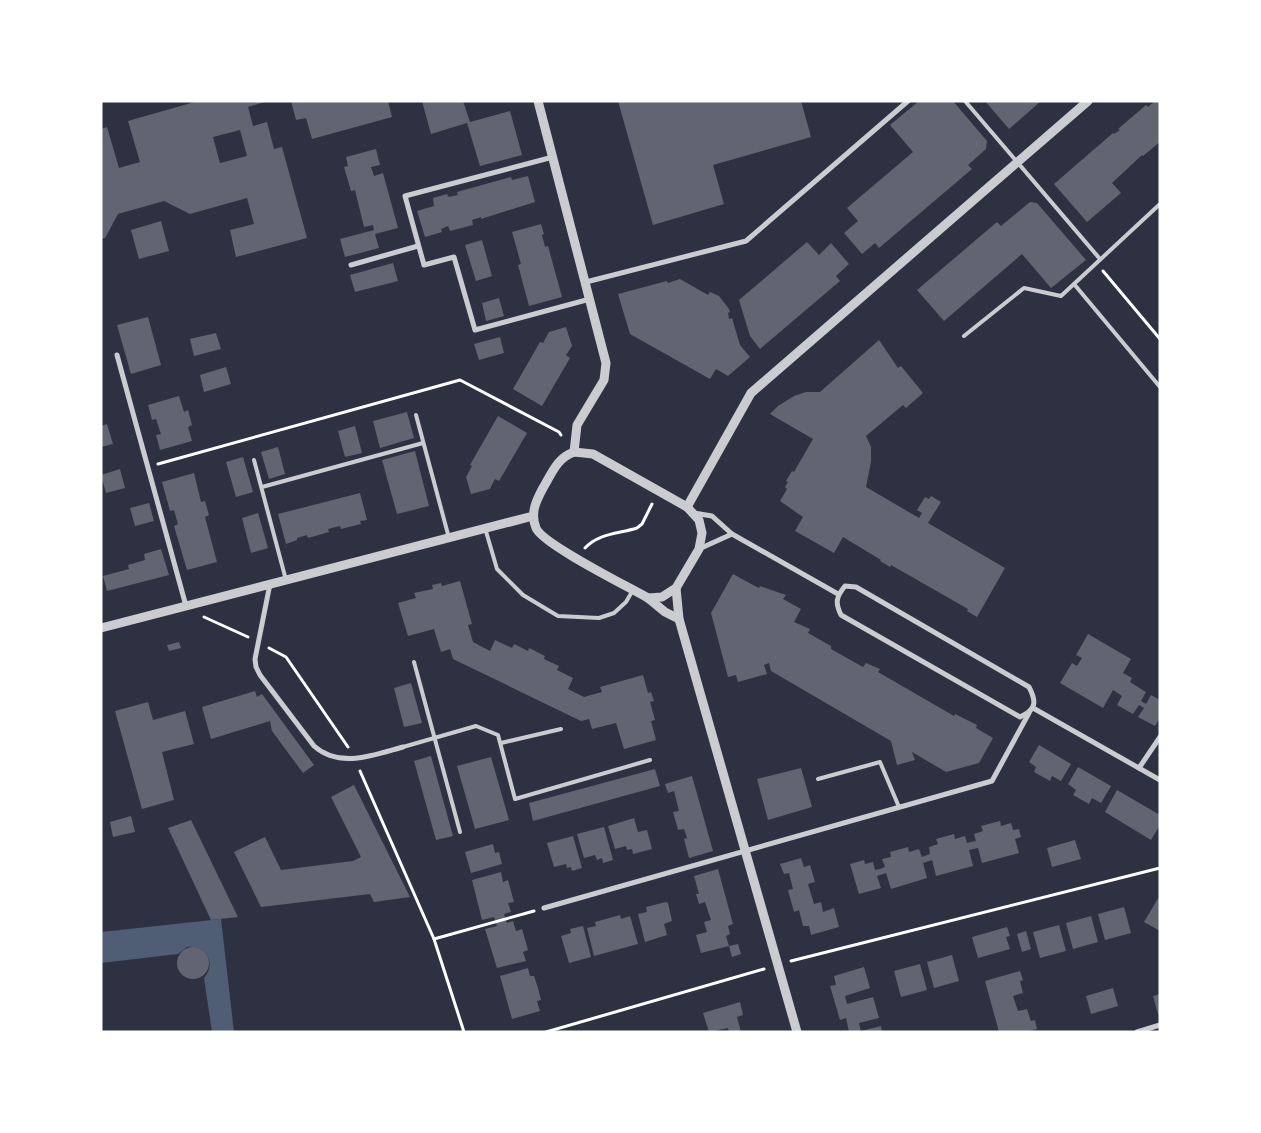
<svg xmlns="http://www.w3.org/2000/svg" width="1261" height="1133" font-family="Arial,sans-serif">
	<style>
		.water { fill: #4f5d75 }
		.building { fill: #626471; fill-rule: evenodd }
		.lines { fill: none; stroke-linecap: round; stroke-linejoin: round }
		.path { stroke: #fff; stroke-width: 3 }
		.service { stroke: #caccd0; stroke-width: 4 }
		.minor { stroke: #caccd0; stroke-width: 5 }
		.tertiary { stroke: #caccd0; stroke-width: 9 }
	</style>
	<rect width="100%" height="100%" fill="#2d3142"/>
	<!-- water -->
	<path class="water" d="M 221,919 L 234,1032 L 212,1032 L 204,978 C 217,963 206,944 187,947 L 178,954 L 101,963 L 101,932 Z"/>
	<!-- building -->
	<g class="building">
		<path d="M 198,101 L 268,101 L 248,107 L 253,126 L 267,122 L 274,149 L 282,147 L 307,238 L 236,257 L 230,230 L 254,224 L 247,198 L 190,214 L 164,201 L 118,214 L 105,238 L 101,239 L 101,129 L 107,127 L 119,168 L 140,162 L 128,121 ZM 240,130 L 247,156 L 220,163 L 213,137 Z"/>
		<polygon points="291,101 388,101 392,117 312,139 306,118 296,120"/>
		<polygon points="422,101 463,101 470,122 510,111 522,155 480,166 467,123 431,134"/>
		<polygon points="618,101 801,101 811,137 713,165 724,204 653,225"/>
		<polygon points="919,101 953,101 987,141 986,149 968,165 972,169 879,248 875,243 862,254 844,233 858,221 847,208 913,152 890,125"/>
		<polygon points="985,101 1041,101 1009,129"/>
		<polygon points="1155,101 1160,101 1160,142 1143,156 1142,155 1112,183 1121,193 1087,222 1054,184 1113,133 1114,134 1120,130 1118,129 1146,105 1148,107"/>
		<polygon points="376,149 380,165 371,167 374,176 383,173 398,228 375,234 379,248 345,257 340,239 374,230 373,225 364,227 355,190 351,191 344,167 348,166 346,157"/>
		<polygon points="528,176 535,202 481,219 481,217 472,220 473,225 450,231 448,226 441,229 442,232 425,237 417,211 434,206 433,198 447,194 449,197 453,196 458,195 457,192 511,177 512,180"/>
		<polygon points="1030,202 1037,203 1086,260 1051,288 1022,254 944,321 917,290 997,222 1001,226"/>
		<polygon points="161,221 169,251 139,259 131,230"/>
		<polygon points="541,224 544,234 542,235 545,247 548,246 562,297 529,306 518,265 521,264 512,232"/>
		<polygon points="482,240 492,276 476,281 465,245"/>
		<polygon points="807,242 819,255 831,243 849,264 836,276 840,281 760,349 750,336 739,300"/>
		<polygon points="393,263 398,281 355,292 350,275"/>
		<polygon points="680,279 708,295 710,292 719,296 729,309 730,312 728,313 729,319 732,318 740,345 750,357 728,376 716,369 710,379 630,334 618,294 667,281 668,283"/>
		<polygon points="499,298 504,316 486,321 482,303"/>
		<polygon points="148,317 161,365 131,374 117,325"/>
		<polygon points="566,327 572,346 566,355 570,358 542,406 513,389 540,342 543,343 549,332"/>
		<polygon points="216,333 221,349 194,356 190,339"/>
		<polygon points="500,337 504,353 479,360 474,344"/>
		<polygon points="879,340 898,368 901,366 923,393 906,408 903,405 866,436 871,447 871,462 866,487 919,518 922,513 917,510 925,497 929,499 931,496 941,502 928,523 1005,568 977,617 967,611 968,609 891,565 890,567 880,561 881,560 843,537 834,553 795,531 803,517 780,501 787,489 785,487 788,482 786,481 792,471 794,472 813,439 770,414 778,406 794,396 806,392 820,392"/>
		<polygon points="226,367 231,384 204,392 200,375"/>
		<polygon points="179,396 184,412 188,410 192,425 188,427 192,441 160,450 156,435 161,434 156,419 152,420 148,405"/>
		<polygon points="407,412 414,438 380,448 373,421"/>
		<polygon points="498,416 527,433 499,481 495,479 490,489 471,494 466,477 472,466 470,465"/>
		<polygon points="107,424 113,444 101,447 101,426"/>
		<polygon points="355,426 362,453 345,457 338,431"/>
		<polygon points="278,447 285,474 269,479 261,452"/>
		<polygon points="415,451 429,506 397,514 382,460"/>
		<polygon points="243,457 253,492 236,497 226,462"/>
		<polygon points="120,469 125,488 106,493 101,475"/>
		<polygon points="194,473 201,502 205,501 209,515 205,517 217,562 187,570 174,526 178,524 174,510 170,511 162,482"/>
		<polygon points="360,493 367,520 360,521 361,524 341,529 340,526 328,529 329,532 308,538 307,535 297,538 297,540 286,544 278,514"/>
		<polygon points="149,503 154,521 135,526 130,508"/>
		<polygon points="258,513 268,548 251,553 242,518"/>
		<polygon points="161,549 169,575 107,591 103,576 129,569 128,565 145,560 144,554"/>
		<polygon points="733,574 753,585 759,588 760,586 786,595 783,599 801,609 794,622 810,629 808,633 831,646 831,649 863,667 866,663 880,669 878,672 904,687 954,716 955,714 977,725 976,728 993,738 979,763 946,772 912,752 915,760 897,765 891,741 771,671 769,663 764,665 767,674 738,682 736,675 728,677 711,613"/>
		<polygon points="460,581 472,624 468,625 473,642 490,651 495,640 512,648 514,644 528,651 529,648 545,656 544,659 559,666 557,670 573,678 568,689 584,697 602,692 600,687 643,675 648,693 651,692 654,701 650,702 655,720 651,721 656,740 624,749 616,723 592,729 589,719 581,721 453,659 450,649 441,652 434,629 408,636 398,603 416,598 414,593 433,589 432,585 441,583 442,586"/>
		<polygon points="1088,634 1131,659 1123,673 1132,678 1130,682 1146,692 1141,701 1146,704 1151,695 1160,700 1160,718 1155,726 1138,717 1144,708 1139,705 1133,714 1117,705 1122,696 1113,690 1103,708 1060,683 1072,663 1077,666 1082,658 1076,655"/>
		<polygon points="179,642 181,648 169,651 167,645"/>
		<polygon points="411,683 422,723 404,727 394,688"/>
		<polygon points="255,691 257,697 262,694 314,765 303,773 272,731 270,721 211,739 202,707"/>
		<polygon points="148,702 153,720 185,711 194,744 162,752 174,800 142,809 115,711"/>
		<polygon points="1039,745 1071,764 1061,781 1052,776 1050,781 1034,772 1036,767 1029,762"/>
		<polygon points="431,756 453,836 436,840 414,761"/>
		<polygon points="491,757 509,820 475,829 457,766"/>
		<polygon points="1078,767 1111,786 1101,803 1092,798 1089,804 1073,795 1076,790 1068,784"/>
		<polygon points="801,768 812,807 768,820 757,779"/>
		<polygon points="655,769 660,786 533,821 529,803"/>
		<polygon points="692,776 713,851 689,858 684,839 687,838 684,829 678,830 673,812 679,811 674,791 668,793 665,784"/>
		<polygon points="354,785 410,897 374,902 370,894 261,907 234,852 265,837 281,870 353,861 361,857 331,797"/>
		<polygon points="1117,790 1160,815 1160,825 1151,840 1105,812"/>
		<polygon points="131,816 135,832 113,837 110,822"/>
		<polygon points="634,818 638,832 647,830 652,849 633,854 632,849 627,850 626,846 615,849 608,826"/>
		<polygon points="191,820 238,917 211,920 168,828"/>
		<polygon points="1000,821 1001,826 1011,823 1013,830 1019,829 1021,837 1015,839 1019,853 982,863 978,848 969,850 973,866 936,876 932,860 923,863 927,878 891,889 886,873 877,876 881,888 859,894 850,864 864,860 865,864 873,862 875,870 880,869 885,867 882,859 891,857 890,852 908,847 909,852 919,849 922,857 930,854 929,847 938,844 936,839 954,834 955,839 965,836 967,843 971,842 976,841 974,834 983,831 981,826"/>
		<polygon points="604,827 613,860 603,863 602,858 597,860 595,855 584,858 577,834"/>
		<polygon points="573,836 582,868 572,871 571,867 567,868 566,864 554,867 547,843"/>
		<polygon points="1075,840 1081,859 1052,867 1047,848"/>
		<polygon points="493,844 495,853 499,852 502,864 471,873 465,852"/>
		<polygon points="801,858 804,867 810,865 815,882 808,884 814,904 821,902 823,912 834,908 839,927 811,935 809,926 803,926 799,910 794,912 788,890 793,889 789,873 784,874 780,864"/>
		<polygon points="718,869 733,924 728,926 730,934 726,936 729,946 701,953 696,935 707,932 704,922 711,920 705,902 699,904 696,894 699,894 694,876"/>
		<polygon points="501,872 503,882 508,880 514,902 508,903 511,912 504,914 507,923 513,921 516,931 522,929 528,950 523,952 526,961 497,968 485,929 497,926 494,917 482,920 472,880"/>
		<polygon points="1160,895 1160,931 1144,922"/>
		<polygon points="666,902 668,903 672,921 664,924 667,935 645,942 638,914 647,912 646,907"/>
		<polygon points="1124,907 1131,933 1105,940 1098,914"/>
		<polygon points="620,915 621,919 630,916 638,944 594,956 587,928 596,926 595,922"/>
		<polygon points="1091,916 1098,942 1073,949 1066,923"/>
		<polygon points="1059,925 1066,951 1040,958 1033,932"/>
		<polygon points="583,926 591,957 569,963 561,936 571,933 570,929"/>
		<polygon points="1007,927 1010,936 1006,937 1010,949 978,958 972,937"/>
		<polygon points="1026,931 1031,949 1022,952 1017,934"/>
		<polygon points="738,944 741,954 732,957 729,946"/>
		<circle cx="193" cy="963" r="16"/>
		<polygon points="952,955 959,981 934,988 927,962"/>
		<polygon points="920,964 927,990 901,997 894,971"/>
		<polygon points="864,967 870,988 845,996 847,1004 873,997 879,1018 859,1023 861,1032 849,1032 846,1018 840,1020 830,986 836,985 834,976"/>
		<polygon points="528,968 530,976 534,976 538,988 541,1000 537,1001 540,1011 512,1019 500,976"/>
		<polygon points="1020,971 1023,980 1020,981 1023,993 1013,996 1018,1011 1027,1009 1031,1021 1035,1020 1037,1029 1026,1032 999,1032 985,981"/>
		<polygon points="1113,988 1118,1006 1091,1014 1086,996"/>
		<polygon points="1160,994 1160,1014 1158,1014 1153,996"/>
		<polygon points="740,1002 743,1015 737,1017 741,1032 729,1032 728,1028 709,1032 703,1013"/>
		<polygon points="881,1026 882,1032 861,1032 861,1031"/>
	</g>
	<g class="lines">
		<!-- path -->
		<g class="path">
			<polyline points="1103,271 1160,339"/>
			<polyline points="158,464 460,380 559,432 561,435"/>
			<path d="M 585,548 C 599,533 618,534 637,528 L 642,524 L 652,504"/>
			<polyline points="204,617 248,637"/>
			<polyline points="269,648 286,657 348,747"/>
			<polyline points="360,771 434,939 464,1032"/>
			<polyline points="434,939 534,911"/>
			<polyline points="791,961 1160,868"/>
			<polyline points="546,1032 764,969"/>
		</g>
		<!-- service -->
		<g class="service">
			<polyline points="965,101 1100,259"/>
			<polyline points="1074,284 1160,387"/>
			<polyline points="964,336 1024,288 1061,296 1160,204"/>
			<polyline points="416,415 449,538"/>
			<polyline points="254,460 286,580"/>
			<polyline points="262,487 423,443"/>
			<polyline points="485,528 497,569 523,595 558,616 599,618 614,613 626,602 633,590"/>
			<polyline points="414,662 460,832"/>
			<polyline points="501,743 561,729"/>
			<polyline points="403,747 476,726 498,735 515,799 650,760"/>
			<polyline points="818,779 880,762 899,807"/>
		</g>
		<!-- minor -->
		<g class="minor">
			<polyline points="553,157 405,196 424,265 454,257 475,330 590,299"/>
			<polyline points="351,265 418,246"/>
			<polyline points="586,282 746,241 908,101"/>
			<polyline points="117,355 186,606"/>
			<polyline points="694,513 712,516 732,534 838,594"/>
			<polyline points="699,549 732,534"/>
			<path d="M 270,584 L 255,659 L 256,667 L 260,675 L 314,746 C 340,769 374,755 403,747"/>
			<path d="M 845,586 L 856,587 L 1029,687 C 1037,702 1036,710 1020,717 L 841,615 C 835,603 836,597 845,586 Z"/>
			<polyline points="1033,708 1160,780"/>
			<polyline points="1139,768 1160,737"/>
			<polyline points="544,908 992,781 1029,713"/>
			<polyline points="1137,1032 1160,1025"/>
		</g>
		<!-- tertiary -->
		<g class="tertiary">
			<polyline points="538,101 606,363 604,380 577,425 574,452"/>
			<path d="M 574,452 L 593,454 L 687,507 L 699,520 L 702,533 L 699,549 L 676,588 L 662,597 L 648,598 C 629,587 542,544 536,528 C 530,513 536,501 543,488 C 552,473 557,458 574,452 Z"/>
			<polyline points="687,507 751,393 1088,101"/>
			<polyline points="676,588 679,619 797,1032"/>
			<polyline points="648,598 665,612 679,619"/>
			<polyline points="101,628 533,516"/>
		</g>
	</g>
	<!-- border -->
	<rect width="1261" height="1133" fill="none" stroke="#ffffff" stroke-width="205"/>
</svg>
